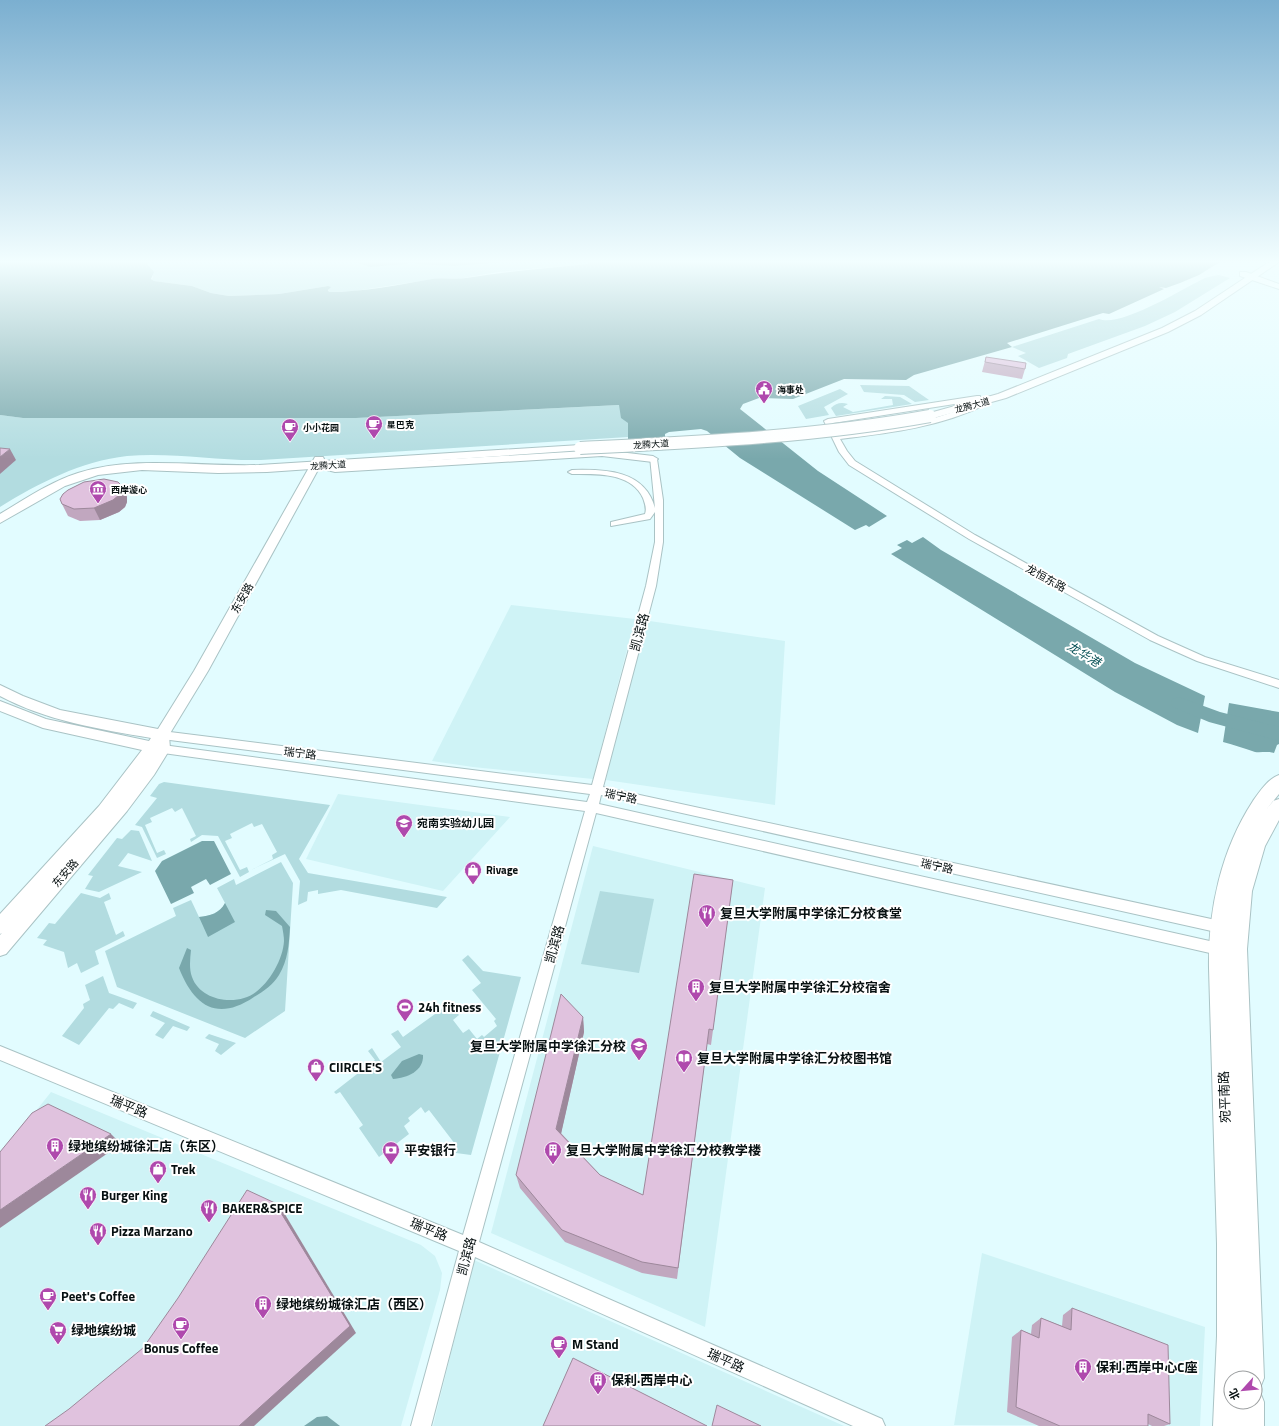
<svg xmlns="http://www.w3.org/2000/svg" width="1279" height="1426" font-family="'Titillium Web','Noto Sans SC',sans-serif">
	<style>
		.built { fill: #cff3f6 }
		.green { fill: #b2dce0 }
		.water { fill: #79a8ac }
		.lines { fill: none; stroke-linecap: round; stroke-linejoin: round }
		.stream { stroke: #79a8ac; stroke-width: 1.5 }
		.river { fill: #79a8ac; fill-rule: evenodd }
		.minor-casing { stroke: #aac3c5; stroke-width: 2 }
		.tertiary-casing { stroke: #aac3c5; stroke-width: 2 }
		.secondary-casing { stroke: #aac3c5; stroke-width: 2 }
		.minor { fill: #fff; fill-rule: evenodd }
		.tertiary { fill: #fff; fill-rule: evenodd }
		.secondary { fill: #fff; fill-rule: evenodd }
		.secondary-bridge-casing { stroke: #aac3c5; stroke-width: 14; stroke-linecap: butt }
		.secondary-bridge { stroke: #fff; stroke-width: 12 }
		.wall { fill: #c1a7bf }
		.shaded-wall { fill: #9d889b }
		.building { fill: #e0c2de; stroke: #9d889b }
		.labels { text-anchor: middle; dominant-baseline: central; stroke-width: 4; stroke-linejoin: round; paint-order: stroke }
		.far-poi-label { font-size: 9px; font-weight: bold; fill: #071011; stroke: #fff; text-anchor: start }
		.far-street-label { font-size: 9px; fill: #071011; stroke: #fff }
		.street-label { font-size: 11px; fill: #071011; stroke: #fff }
		.poi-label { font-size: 11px; font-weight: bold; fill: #071011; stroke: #fff; text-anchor: start }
		.water-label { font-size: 12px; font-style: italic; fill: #054f54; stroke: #fff }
		.near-street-label { font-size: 13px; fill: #071011; stroke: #fff }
		.near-poi-label { font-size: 13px; font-weight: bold; fill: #071011; stroke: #fff; text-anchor: start }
	</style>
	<rect width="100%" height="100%" fill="#e2fcff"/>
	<!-- built -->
	<g class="built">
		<polygon points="511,605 635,619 593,779 473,767 432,761"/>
		<polygon points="643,620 785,641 775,805 606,780 624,694"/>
		<polygon points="338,794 383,800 510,817 443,891 306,859"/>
		<polygon points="593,846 765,888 705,1327 491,1233"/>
		<polygon points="51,1092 421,1245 435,1256 442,1273 440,1290 401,1426 0,1426 0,1156"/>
		<polygon points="982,1253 1205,1327 1200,1426 954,1425"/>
		<polygon points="474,1260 844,1426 433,1426"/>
	</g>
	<!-- green -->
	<g class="green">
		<polygon points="154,260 597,260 587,264 498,272 458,279 441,278 355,291 329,292 328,286 279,294 229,296 211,293 192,286 154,281 152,280 153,275 147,264"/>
		<path d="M 1219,275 L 1230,278 L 1175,312 L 1145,326 L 1068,354 L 1067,358 L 1039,368 L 1018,356 L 1026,353 L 1012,347 L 1099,319 C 1119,328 1181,290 1201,280 C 1206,277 1213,276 1219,275 Z"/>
		<polygon points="860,385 909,386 929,400 915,402 904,395 864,392"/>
		<polygon points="840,389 848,394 824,407 829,415 806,419 798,406"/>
		<path d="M 885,396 L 900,397 L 912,404 L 836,416 L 831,408 C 836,403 841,402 848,404 L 843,407 L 853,412 L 893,405 L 892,399 L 881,399 Z"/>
		<path d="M 620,405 L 628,423 L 628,437 L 261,460 C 217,461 171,452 127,456 C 81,461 39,483 0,507 L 0,415 L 23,418 L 356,418 Z"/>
		<polygon points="164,782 330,805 299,859 308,873 447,897 437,908 341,890 318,894 318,890 308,892 307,901 298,905 300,881 285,854 251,870 273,859 272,855 277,852 262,824 254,827 252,823 230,834 232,838 225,841 240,870 247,867 249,872 240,877 218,836 202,835 191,842 190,839 196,836 182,808 175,812 172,808 150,818 152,822 145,825 157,853 164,850 166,854 157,858 142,827 135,825 157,798 150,796 159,784"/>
		<polygon points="131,830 139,831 152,861 128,853 118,866 142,872 99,892 85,889 93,876 88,875 117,838 122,839"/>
		<path d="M 281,862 L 293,883 L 285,1011 L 245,1038 L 117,987 L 105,951 L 176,916 L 173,908 L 191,900 L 199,917 C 210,916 220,913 225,903 L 217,888 L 234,879 L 236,885 Z"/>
		<polygon points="600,891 654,899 639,973 581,964"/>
		<polygon points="81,893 100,898 109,893 111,899 104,902 116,935 123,931 125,936 95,951 99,964 81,973 77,963 68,968 64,952 43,945 47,940 37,938 49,923 55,924"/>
		<polygon points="468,955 483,971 521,977 471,1155 456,1153 451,1147 455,1144 429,1110 425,1113 421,1107 408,1118 410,1121 404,1126 409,1134 379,1157 359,1128 363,1125 340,1092 336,1094 334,1092 375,1060 368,1051 372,1048 381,1062 401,1047 391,1034 398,1030 403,1037 449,1004 459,1015 453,1020 463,1033 469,1029 477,1039 482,1035 484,1037 497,1026 494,1021 496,1019 472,990 481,983 462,960"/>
		<polygon points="103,976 109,993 137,1003 133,1009 119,1003 113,1009 109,1008 79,1045 62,1036 84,1008 83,1004 90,1000 85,985"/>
		<polygon points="153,1011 190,1027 187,1031 173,1026 163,1039 155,1035 165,1023 150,1016"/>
		<polygon points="209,1034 236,1043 221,1055 215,1051 219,1044 205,1038"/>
	</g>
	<!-- water -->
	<g class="water">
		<path d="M 0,260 L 154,260 L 147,264 L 154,272 L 151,279 L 154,281 L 192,286 L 211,293 L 229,296 L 279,294 L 328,286 L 331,287 L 328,290 L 329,292 C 364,292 398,285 432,279 C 443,277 454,280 466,278 C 506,272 546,268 587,264 L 597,260 L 1223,260 L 1199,275 L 1180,283 L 1166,288 L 1159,287 L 1164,289 L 1109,314 L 1103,313 L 1007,343 L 1012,347 L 914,375 L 906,380 L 844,379 L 793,399 L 759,398 L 743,404 L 740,409 L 818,471 L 887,516 L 869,527 L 866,525 L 855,530 L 740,458 L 707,431 L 701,429 L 669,432 L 665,434 L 665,450 L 628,451 L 628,423 L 621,418 L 619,405 L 356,418 L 23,418 L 0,415 Z"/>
		<polygon points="349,260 404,260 407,264 370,267"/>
		<polygon points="444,260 527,260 454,266 417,264 415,262"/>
		<polygon points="923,537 941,550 1135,663 1205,696 1198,733 1177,725 1115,692 891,554 902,548 897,545 907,540 912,543"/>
		<path d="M 1229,703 L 1279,712 L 1279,744 L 1277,745 L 1274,753 C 1268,751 1260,753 1255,752 C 1244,748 1234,745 1223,742 Z"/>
		<polygon points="202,841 214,841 231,874 210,885 206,879 191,887 194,893 171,904 155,871 162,861"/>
		<path d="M 225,903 L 235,922 L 208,937 L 199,917 C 210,916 220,913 225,903 Z"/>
		<path d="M 266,910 L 276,911 L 290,927 C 289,944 288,960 279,975 C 273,985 264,991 254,997 C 217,1022 194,1006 179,968 L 187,948 L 191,950 C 190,959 189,969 192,977 C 199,997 225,1004 244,998 C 264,993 283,962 284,941 C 284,937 283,931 282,926 L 265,915 Z"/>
		<path d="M 419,1054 L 423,1055 C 424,1071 407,1078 393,1079 L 391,1075 L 402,1061 Z"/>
		<polygon points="327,1416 340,1426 304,1426 317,1417"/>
	</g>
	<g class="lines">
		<!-- stream -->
		<polyline class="stream" points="402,262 418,262"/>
		<!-- river -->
		<polygon class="river" points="1179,697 1220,712 1279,727 1279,741 1209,722 1173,707 1170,703 1173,699"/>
		<!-- minor casing -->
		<g class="minor-casing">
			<g id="minor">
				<path d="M 977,396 L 980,396 L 980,400 L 833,423 L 838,434 C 888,429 936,423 981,400 L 987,400 L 987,404 C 940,427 891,433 840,439 L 847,451 L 855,461 L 975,535 L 1158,636 L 1205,657 L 1279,680 L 1279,688 L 1197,661 L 1150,640 L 969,539 L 849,465 L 839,452 L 824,421 L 828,419 Z"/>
				<path d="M 650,457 L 657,459 L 663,500 L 663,542 L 656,586 L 603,787 L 1225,922 L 1230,924 L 1232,928 L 1230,932 L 1225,934 L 601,795 L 599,804 L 1223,944 L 1228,946 L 1230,950 L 1228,954 L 1223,956 L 596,813 L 479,1242 L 882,1419 L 885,1426 L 853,1426 L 475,1257 L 431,1426 L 411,1426 L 459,1251 L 0,1060 L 0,1046 L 463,1235 L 585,811 L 163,753 L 159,752 L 157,749 L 159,746 L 163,745 L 587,802 L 590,794 L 162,739 L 156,735 L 162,731 L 592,785 L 646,586 L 655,542 L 655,512 L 650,519 L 611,526 L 611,522 L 645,514 C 647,508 645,504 643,498 C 631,472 596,474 572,474 L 568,472 L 572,470 C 605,469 645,470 655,508 Z"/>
			</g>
		</g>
		<!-- tertiary casing -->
		<g class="tertiary-casing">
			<g id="tertiary">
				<polygon points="1240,272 1246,272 1279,284 1279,289 1240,276"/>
				<path d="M 602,450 L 653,456 L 658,459 L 653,462 L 602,456 L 335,472 L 319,468 L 208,671 L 169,735 L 170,749 L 154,775 L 127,811 L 6,954 L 0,956 L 0,935 L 2,933 L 0,934 L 0,914 L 99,806 L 142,750 L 43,728 L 0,711 L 0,701 L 46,719 L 149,741 L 151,738 C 99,729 47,721 0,696 L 0,685 L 23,696 L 60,710 L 158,729 L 194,671 L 315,457 L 323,457 L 324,459 L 322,463 L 335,466 Z"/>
			</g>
		</g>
		<!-- secondary casing -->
		<g class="secondary-casing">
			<g id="secondary">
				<polygon points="1272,260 1279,260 1279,262 1201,315 1168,332 1006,398 930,419 925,416 926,414 998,394 1162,328 1195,311"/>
				<path d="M 580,445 L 586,448 L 584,450 L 267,472 L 218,473 L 142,470 L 98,475 L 65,486 L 0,523 L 0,514 C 25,499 50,482 78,473 C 132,455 201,467 259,465 Z"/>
				<path d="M 1279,775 L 1279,794 L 1266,810 L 1273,801 L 1279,799 L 1279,820 L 1265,846 L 1252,891 L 1247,949 L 1264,1378 L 1260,1388 L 1255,1390 L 1255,1378 L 1231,1378 L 1231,1402 L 1255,1402 L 1255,1390 L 1260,1392 L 1264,1402 L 1264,1426 L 1213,1426 L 1217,1336 L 1217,1244 L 1209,968 C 1208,910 1221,850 1253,801 C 1260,791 1268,779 1279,775 Z"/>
			</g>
		</g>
		<!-- minor -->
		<use href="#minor" class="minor"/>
		<!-- tertiary -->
		<use href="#tertiary" class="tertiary"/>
		<!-- secondary -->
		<use href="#secondary" class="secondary"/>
		<!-- secondary-bridge casing -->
		<g class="secondary-bridge-casing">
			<path id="secondary-bridge" d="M 580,448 C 697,442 814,437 930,416"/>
		</g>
		<!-- secondary-bridge -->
		<use href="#secondary-bridge" class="secondary-bridge"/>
	</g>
	<!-- wall -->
	<g class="wall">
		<polygon points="986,357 1025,369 1022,379 982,372"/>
		<polygon points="122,486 127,497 127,502 125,507 119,512 100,520 80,521 68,516 62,504"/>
		<polygon points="733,880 711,1045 707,1044 677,1279 642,1273 565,1242 520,1188 516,1175 583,1017 584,1032 561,1133 600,1175 643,1195"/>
		<polygon points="1072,1308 1170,1424 1164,1426 1152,1426 1148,1424 1148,1426 1039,1426 1007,1412 1012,1337 1021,1330 1031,1334 1032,1325 1041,1318 1062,1326 1063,1315"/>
	</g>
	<!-- shaded-wall -->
	<g class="shaded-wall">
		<polygon points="10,449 16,460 0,474 0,457"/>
		<polygon points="122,486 127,497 127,502 125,507 119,512 100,520 94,508"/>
		<polygon points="583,1017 584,1032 559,1143 556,1129"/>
		<polygon points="111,1134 121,1144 0,1228 0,1210"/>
		<polygon points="275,1203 283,1211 356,1333 254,1426 239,1426"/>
	</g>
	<!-- building -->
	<g class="building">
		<polygon points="986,357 1026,363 1025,369 985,362"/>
		<polygon points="0,448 10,449 0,457"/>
		<polygon points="104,479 118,482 122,486 122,490 119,495 113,500 94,508 74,509 62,504 60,499 63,494 68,490 84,482"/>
		<polygon points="694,874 733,880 713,1030 709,1029 678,1268 642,1262 562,1230 516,1175 561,994 583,1017 556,1129 600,1175 643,1195"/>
		<polygon points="48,1104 111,1134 0,1210 0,1152 32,1113"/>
		<polygon points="247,1190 275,1203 350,1326 239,1426 45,1426 69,1409 143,1348 178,1298"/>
		<polygon points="1072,1308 1168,1345 1170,1424 1148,1414 1148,1426 1060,1426 1016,1407 1021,1330 1039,1338 1041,1318 1071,1330"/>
		<polygon points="573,1358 707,1426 543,1426"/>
		<polygon points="717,1405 761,1426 712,1426"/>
	</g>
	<!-- sky -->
	<linearGradient id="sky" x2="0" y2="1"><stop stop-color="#7bafd0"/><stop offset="0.57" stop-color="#f2feff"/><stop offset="1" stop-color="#f2feff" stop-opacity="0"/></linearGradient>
	<rect width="1279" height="459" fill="url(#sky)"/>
	<!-- icons -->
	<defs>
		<g id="civic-pin" transform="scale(0.9)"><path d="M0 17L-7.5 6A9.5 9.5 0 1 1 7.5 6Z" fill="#af49ad" stroke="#fff"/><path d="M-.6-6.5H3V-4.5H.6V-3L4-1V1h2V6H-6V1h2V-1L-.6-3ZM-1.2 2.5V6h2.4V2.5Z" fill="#fff"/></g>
		<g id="cafe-pin" transform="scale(0.9)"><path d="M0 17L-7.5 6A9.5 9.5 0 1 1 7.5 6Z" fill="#af49ad" stroke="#fff"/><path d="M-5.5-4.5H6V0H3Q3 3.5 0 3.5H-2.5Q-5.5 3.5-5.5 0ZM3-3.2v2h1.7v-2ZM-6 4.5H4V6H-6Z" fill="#fff"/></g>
		<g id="museum-pin" transform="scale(0.9)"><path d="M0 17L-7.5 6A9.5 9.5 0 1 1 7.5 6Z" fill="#af49ad" stroke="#fff"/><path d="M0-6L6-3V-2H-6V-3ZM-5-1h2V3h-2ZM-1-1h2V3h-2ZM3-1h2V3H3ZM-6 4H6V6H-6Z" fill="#fff"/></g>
		<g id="school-pin" transform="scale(0.9)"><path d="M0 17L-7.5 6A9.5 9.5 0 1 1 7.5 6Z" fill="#af49ad" stroke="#fff"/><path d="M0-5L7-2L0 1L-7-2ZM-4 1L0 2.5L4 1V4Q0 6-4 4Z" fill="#fff"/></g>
		<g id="shop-pin" transform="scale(0.9)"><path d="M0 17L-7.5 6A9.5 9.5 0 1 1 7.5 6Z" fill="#af49ad" stroke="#fff"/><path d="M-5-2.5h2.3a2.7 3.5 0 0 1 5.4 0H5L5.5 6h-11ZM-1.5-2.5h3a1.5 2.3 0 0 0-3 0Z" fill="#fff"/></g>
		<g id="restaurant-pin" transform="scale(0.9)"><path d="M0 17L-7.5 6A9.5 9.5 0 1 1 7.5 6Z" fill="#af49ad" stroke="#fff"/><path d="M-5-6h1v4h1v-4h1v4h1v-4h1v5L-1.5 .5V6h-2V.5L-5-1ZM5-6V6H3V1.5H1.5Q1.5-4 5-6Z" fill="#fff"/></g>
		<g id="building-pin" transform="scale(0.9)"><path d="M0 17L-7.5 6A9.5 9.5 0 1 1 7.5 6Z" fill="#af49ad" stroke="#fff"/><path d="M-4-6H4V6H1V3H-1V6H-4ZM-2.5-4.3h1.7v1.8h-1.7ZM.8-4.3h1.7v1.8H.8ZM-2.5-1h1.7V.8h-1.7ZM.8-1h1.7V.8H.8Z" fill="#fff"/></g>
		<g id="stadium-pin" transform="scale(0.9)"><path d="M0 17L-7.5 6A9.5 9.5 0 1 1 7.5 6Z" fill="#af49ad" stroke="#fff"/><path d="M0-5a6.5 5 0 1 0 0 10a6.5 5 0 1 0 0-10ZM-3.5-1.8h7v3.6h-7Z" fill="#fff"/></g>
		<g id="library-pin" transform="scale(0.9)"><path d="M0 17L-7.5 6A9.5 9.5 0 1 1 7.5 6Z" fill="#af49ad" stroke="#fff"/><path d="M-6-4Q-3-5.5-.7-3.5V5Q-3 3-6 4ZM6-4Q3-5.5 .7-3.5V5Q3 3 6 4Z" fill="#fff"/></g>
		<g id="bank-pin" transform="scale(0.9)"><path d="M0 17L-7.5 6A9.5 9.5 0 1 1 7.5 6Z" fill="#af49ad" stroke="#fff"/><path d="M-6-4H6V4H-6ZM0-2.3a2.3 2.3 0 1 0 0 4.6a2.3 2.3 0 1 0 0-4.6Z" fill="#fff"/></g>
		<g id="supermarket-pin" transform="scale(0.9)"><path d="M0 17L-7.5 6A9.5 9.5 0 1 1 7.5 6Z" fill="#af49ad" stroke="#fff"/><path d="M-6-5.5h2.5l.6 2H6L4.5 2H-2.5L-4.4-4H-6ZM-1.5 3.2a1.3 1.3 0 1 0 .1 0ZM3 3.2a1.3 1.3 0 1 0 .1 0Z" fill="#fff"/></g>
	</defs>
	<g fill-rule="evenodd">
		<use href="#civic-pin" x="764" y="389"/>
		<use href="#cafe-pin" x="374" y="424"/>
		<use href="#cafe-pin" x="290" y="427"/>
		<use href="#museum-pin" x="98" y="489"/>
		<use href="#school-pin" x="404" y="823"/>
		<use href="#shop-pin" x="473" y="870"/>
		<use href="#restaurant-pin" x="707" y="913"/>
		<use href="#building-pin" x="696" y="987"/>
		<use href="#stadium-pin" x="405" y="1007"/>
		<use href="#school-pin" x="639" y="1046"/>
		<use href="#library-pin" x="684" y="1058"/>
		<use href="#shop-pin" x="316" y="1067"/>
		<use href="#building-pin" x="55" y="1146"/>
		<use href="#bank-pin" x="391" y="1150"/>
		<use href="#building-pin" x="553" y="1150"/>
		<use href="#shop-pin" x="158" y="1169"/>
		<use href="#restaurant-pin" x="88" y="1195"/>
		<use href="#restaurant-pin" x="209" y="1208"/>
		<use href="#restaurant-pin" x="98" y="1231"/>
		<use href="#cafe-pin" x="48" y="1296"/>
		<use href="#building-pin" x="263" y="1304"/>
		<use href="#cafe-pin" x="181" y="1325"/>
		<use href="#supermarket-pin" x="58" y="1330"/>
		<use href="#cafe-pin" x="559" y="1344"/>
		<use href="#building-pin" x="1083" y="1367"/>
		<use href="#building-pin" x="598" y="1380"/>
	</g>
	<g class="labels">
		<!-- far-poi labels -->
		<g class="far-poi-label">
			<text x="777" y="389">海事处</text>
			<text x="387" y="424">星巴克</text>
			<text x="303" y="427">小小花园</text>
			<text x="111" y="489">西岸漩心</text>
		</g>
		<!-- far-street labels -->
		<g class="far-street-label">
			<text transform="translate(972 405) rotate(-15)">龙腾大道</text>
			<text transform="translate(651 444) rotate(-4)">龙腾大道</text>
			<text transform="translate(328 465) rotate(-4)">龙腾大道</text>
		</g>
		<!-- street labels -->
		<g class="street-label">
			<text transform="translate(1046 578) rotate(29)">龙恒东路</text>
			<text transform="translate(242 598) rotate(-61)">东安路</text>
			<text transform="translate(300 753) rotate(7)">瑞宁路</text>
			<text transform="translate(621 796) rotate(12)">瑞宁路</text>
			<text transform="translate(937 866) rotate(12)">瑞宁路</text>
			<text transform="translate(65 873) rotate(-49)">东安路</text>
		</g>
		<!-- poi labels -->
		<g class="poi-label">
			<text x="417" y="823">宛南实验幼儿园</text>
			<text x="486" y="870">Rivage</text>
		</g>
		<!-- water labels -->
		<g class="water-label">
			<text transform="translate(1084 654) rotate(31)">龙华港</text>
		</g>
		<!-- near-street labels -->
		<g class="near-street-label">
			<text transform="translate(639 632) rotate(-75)">凯滨路</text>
			<text transform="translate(554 944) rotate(-74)">凯滨路</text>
			<text transform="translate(1224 1097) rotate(-92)">宛平南路</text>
			<text transform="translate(129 1106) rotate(22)">瑞平路</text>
			<text transform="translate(429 1229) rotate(22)">瑞平路</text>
			<text transform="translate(466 1256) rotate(-75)">凯滨路</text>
			<text transform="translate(726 1360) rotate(24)">瑞平路</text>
		</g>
		<!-- near-poi labels -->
		<g class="near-poi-label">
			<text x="720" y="913">复旦大学附属中学徐汇分校食堂</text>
			<text x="709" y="987">复旦大学附属中学徐汇分校宿舍</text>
			<text x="418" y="1007">24h fitness</text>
			<text x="626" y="1046" text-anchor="end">复旦大学附属中学徐汇分校</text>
			<text x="697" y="1058">复旦大学附属中学徐汇分校图书馆</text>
			<text x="329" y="1067">CIIRCLE'S</text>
			<text x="68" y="1146">绿地缤纷城徐汇店（东区）</text>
			<text x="404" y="1150">平安银行</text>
			<text x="566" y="1150">复旦大学附属中学徐汇分校教学楼</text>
			<text x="171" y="1169">Trek</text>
			<text x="101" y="1195">Burger King</text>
			<text x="222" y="1208">BAKER&amp;SPICE</text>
			<text x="111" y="1231">Pizza Marzano</text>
			<text x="61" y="1296">Peet's Coffee</text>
			<text x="276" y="1304">绿地缤纷城徐汇店（西区）</text>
			<text x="71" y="1330">绿地缤纷城</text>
			<text x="572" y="1344">M Stand</text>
			<text x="181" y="1348" text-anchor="middle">Bonus Coffee</text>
			<text x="1096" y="1367">保利·西岸中心C座</text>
			<text x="611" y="1380">保利·西岸中心</text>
		</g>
	</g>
	<!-- north arrow -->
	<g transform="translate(1243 1390) rotate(243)"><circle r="19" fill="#ffffff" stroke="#9c9fa0"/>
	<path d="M0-3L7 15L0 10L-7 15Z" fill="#af49ad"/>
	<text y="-6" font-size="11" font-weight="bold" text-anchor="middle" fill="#071011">北</text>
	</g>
</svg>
